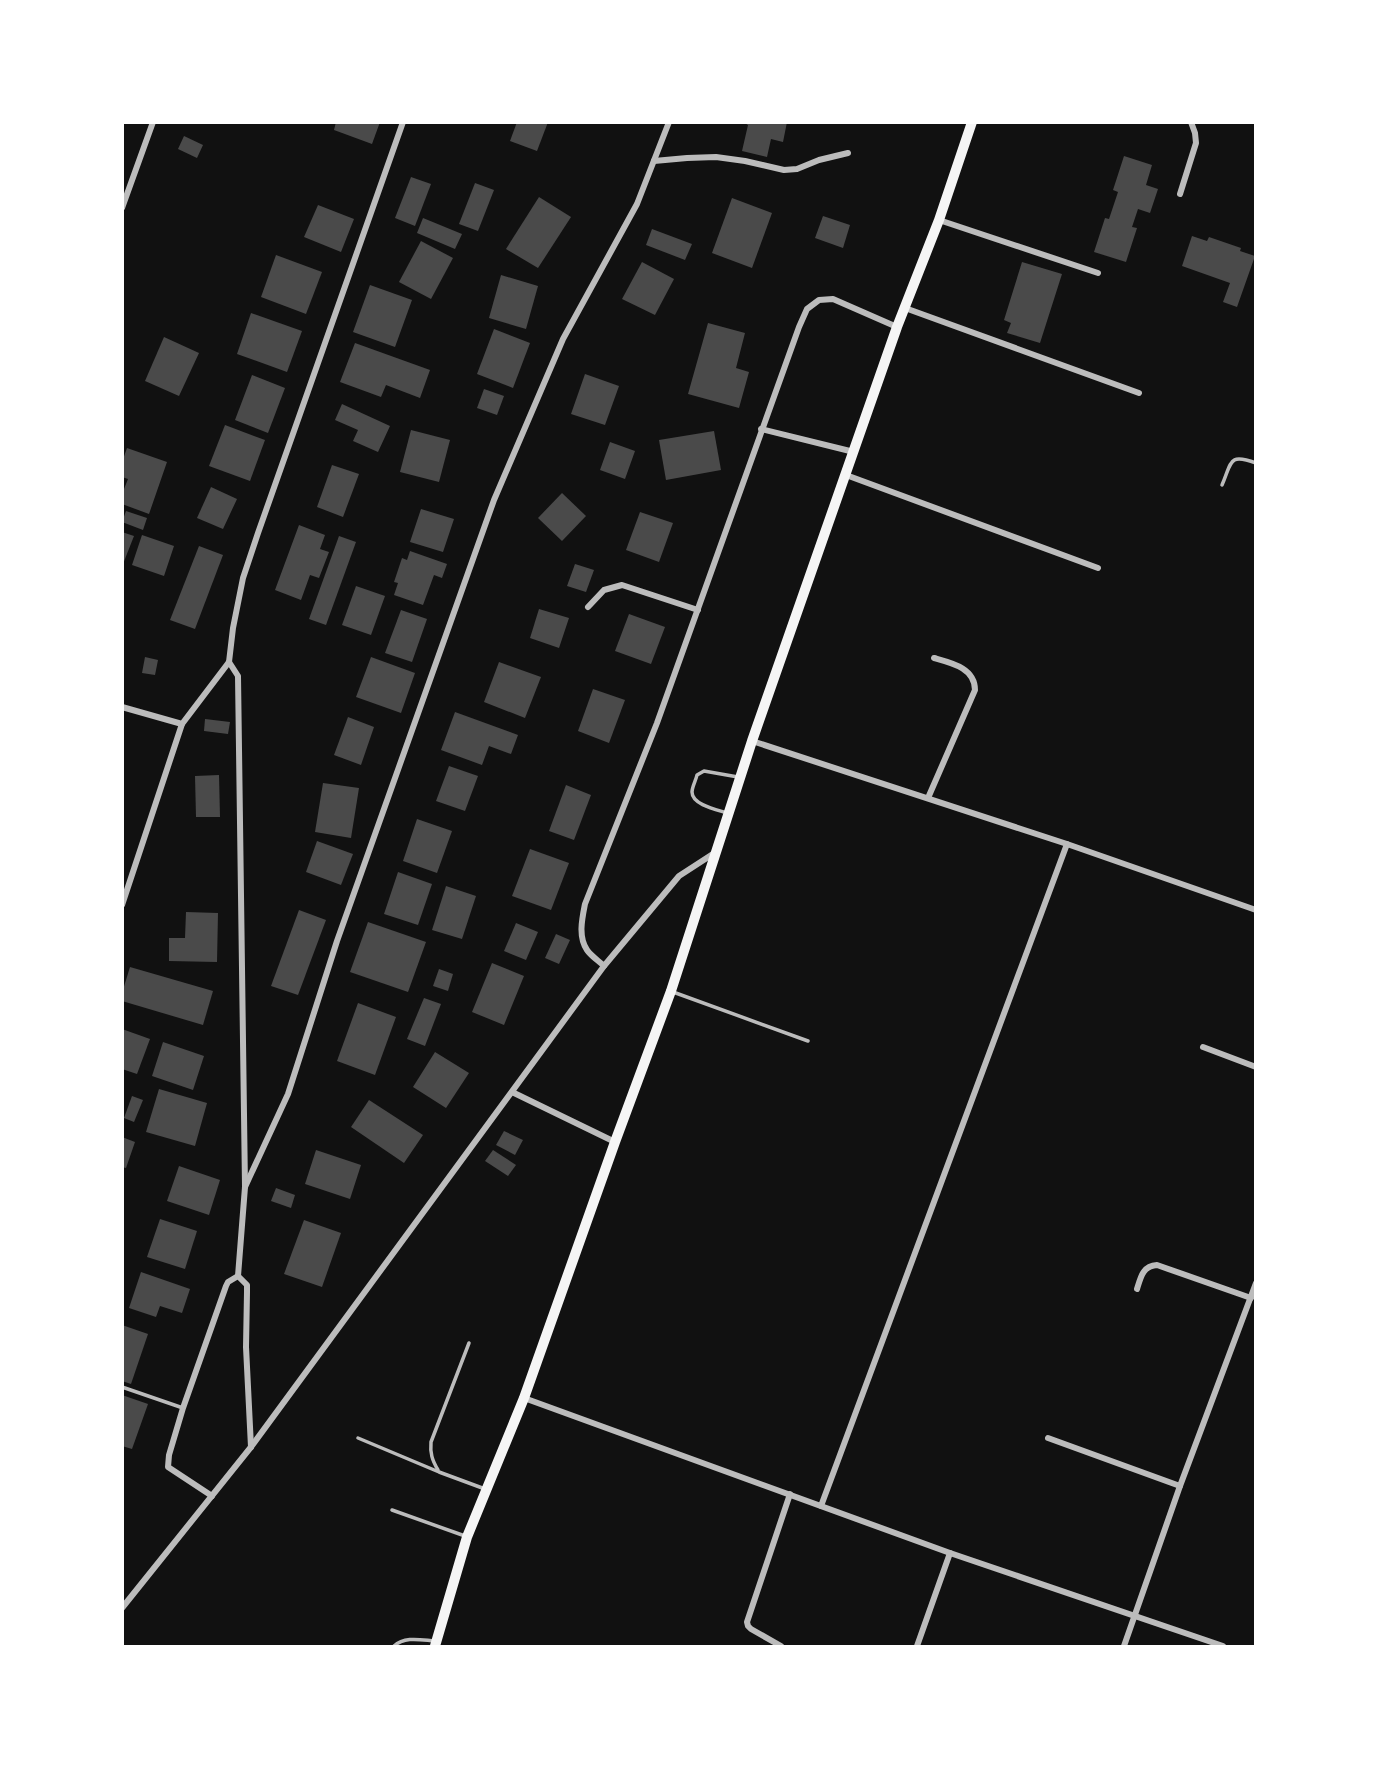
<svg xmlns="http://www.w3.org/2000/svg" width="1378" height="1769" font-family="'Roboto Condensed',sans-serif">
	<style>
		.building { fill: #4a4a4a }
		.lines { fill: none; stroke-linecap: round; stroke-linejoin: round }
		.service { stroke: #bcbcbc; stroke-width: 3.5 }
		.minor { stroke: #bcbcbc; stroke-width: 6 }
		.primary { stroke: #f5f5f5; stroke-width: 10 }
	</style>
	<rect width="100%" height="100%" fill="#111"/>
	<!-- building -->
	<g class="building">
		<polygon points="336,122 380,122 372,144 334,130"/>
		<polygon points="517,122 548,122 537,151 510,141"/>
		<polygon points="743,122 787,122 783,142 771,139 767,157 742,151 748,125"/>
		<polygon points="184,136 203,145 197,158 178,149"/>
		<polygon points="1124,156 1152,165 1146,185 1158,189 1150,213 1138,209 1132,227 1137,228 1126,262 1094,252 1105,218 1109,219 1118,192 1113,190"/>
		<polygon points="411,177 431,184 415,226 395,218"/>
		<polygon points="475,183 494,190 478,231 459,224"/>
		<polygon points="539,197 571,217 538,268 506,249"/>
		<polygon points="732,198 772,213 752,268 712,253"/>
		<polygon points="318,205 354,219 341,252 304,237"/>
		<polygon points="823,216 850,225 843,248 815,238"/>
		<polygon points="423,218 462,234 455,249 417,233"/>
		<polygon points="652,229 692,244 685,260 646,245"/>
		<polygon points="1192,236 1207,241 1209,237 1241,248 1240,251 1255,256 1237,307 1223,302 1230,283 1182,266"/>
		<polygon points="421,241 453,258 431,299 399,282"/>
		<polygon points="276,255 322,272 306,314 261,297"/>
		<polygon points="642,262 674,279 655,315 622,299"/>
		<polygon points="1022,262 1062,274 1040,343 1007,333 1011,323 1004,320"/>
		<polygon points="501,275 538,286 526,329 489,318"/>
		<polygon points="370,285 412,300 395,347 353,332"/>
		<polygon points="251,313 302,331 287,372 237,354"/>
		<polygon points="708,323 745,333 736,368 749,372 739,408 688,394"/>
		<polygon points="494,329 530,343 513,388 477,374"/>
		<polygon points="164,337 199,353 179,396 145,381"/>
		<polygon points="355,343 430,370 420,398 386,385 381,397 340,382"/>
		<polygon points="585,374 619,386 605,425 571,414"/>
		<polygon points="252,375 285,388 268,433 235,420"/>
		<polygon points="484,389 504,396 497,415 477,408"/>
		<polygon points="342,404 390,426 378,452 353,441 358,430 335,420"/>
		<polygon points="225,425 265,440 250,481 209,466"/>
		<polygon points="411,430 450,440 439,482 400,472"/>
		<polygon points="714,431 721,470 666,480 659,440"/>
		<polygon points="610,442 635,451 625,479 600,470"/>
		<polygon points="127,448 167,462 149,514 122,504 122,494 128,479 122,477 122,462"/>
		<polygon points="332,465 359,474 343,517 317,507"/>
		<polygon points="211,487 237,499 223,529 197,518"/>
		<polygon points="562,493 586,516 562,541 538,518"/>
		<polygon points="421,509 454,519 443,552 410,542"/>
		<polygon points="126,511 147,518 143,530 122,522"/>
		<polygon points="640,512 673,523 659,562 626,550"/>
		<polygon points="299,525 325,535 320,549 329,552 319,578 310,575 301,600 275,590"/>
		<polygon points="122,532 134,536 123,564 122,564"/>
		<polygon points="142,535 174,546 164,576 132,565"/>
		<polygon points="339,536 356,542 326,625 309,619"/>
		<polygon points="199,546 223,555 195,629 170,620"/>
		<polygon points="410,551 447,564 442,578 434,575 423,605 394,595 398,583 394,582 402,558 407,560"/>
		<polygon points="575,564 594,570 586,592 567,586"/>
		<polygon points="356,586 385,596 371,635 342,625"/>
		<polygon points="539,609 569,618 559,648 530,638"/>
		<polygon points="401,610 427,619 412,662 385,653"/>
		<polygon points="629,614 665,627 651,664 615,651"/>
		<polygon points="145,657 158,660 155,675 142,673"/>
		<polygon points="371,657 415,673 401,713 356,697"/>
		<polygon points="499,662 541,677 525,718 484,702"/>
		<polygon points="593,689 625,700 609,743 578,731"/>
		<polygon points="455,712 518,735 511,754 489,746 482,765 441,750"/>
		<polygon points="348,717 374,727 361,765 334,755"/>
		<polygon points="205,719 230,722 228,734 204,731"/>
		<polygon points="449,766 478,776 465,811 436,801"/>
		<polygon points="219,775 220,817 196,817 195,776"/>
		<polygon points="323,783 359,788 351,838 315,832"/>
		<polygon points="566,785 591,795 574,840 549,831"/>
		<polygon points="417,819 452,831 437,873 403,861"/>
		<polygon points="317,841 353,854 341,885 306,872"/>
		<polygon points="530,849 569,863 551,910 512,896"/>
		<polygon points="398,872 432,884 418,925 384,914"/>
		<polygon points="446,886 476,896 462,939 432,930"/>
		<polygon points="299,910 326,920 298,995 271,986"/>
		<polygon points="186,912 218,913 217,962 169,961 169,938 185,938"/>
		<polygon points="368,922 426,942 408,992 350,972"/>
		<polygon points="516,923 538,932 526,960 504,951"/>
		<polygon points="556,934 570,940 559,964 545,958"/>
		<polygon points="492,963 524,976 504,1025 472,1012"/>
		<polygon points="130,967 213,991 203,1025 122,1001 122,993"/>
		<polygon points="439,969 453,974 448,991 433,986"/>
		<polygon points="424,998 441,1004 425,1046 407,1039"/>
		<polygon points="358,1003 396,1017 375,1075 337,1061"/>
		<polygon points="122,1029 150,1039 137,1074 122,1069"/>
		<polygon points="163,1042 204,1056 193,1090 152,1076"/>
		<polygon points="435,1052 469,1073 446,1108 413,1087"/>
		<polygon points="159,1089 207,1103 195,1146 146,1132"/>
		<polygon points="132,1096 143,1100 134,1122 124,1118"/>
		<polygon points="369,1100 423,1135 404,1163 351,1127"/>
		<polygon points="504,1131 523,1140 515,1155 496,1145"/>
		<polygon points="122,1137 135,1142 126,1168 122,1167"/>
		<polygon points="316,1150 361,1165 350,1199 305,1184"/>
		<polygon points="493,1150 516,1165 508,1176 485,1161"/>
		<polygon points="179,1166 220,1180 209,1215 167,1201"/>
		<polygon points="276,1188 295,1195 291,1208 271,1201"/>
		<polygon points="160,1219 197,1231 185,1269 147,1257"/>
		<polygon points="304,1220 341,1233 322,1287 284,1274"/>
		<polygon points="141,1272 190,1289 182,1313 160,1306 156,1317 129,1308"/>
		<polygon points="122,1325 148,1334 131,1384 122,1381"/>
		<polygon points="122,1395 148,1404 132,1449 122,1446"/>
	</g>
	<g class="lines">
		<!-- service -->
		<g class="service">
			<path d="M 1222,485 C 1232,462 1228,453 1256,463"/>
			<path d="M 727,813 C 718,810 692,805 692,792 C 692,787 696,780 697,775 L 704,771 L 738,777"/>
			<polyline points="673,992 808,1041"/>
			<polyline points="122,1387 183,1408"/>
			<polyline points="358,1438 439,1472 485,1489"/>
			<path d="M 438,1470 C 432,1460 430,1453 431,1442 L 469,1343"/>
			<polyline points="392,1510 465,1536"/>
			<path d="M 394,1646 C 405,1636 421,1640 435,1641"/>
		</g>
		<!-- minor -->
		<g class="minor">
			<polyline points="654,161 687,158 716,157 745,161 784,170 797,169 819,160 848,153"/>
			<polyline points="1180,194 1196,143 1195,133 1191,122"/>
			<polyline points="122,208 153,122"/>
			<polyline points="939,220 1098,273"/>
			<polyline points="905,308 1139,393"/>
			<polyline points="761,429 854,452"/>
			<polyline points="846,475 1098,568"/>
			<polyline points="588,607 604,590 622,585 698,610"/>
			<polyline points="229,662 238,676 245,1187 238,1276 247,1285 247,1292 246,1347 251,1447"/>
			<polyline points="122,707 182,724 229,662 233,628 243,578 258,533 403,122"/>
			<polyline points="752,741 1067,844 1256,910"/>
			<path d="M 928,798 L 975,690 C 975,668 952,663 934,658"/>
			<polyline points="122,905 182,724"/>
			<path d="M 604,966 C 599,961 591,956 587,950 C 578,937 582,919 585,904 L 657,723 L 799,327 L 807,309 L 819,300 L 833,299 L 897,327"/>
			<polyline points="1203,1047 1256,1067"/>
			<polyline points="512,1092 615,1142"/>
			<polyline points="245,1187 288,1094 337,941 494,500 563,339 637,204 669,122"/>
			<path d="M 1137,1289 C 1141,1276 1143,1266 1157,1265 L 1251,1298"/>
			<polyline points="524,1398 950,1553 1223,1646"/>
			<polyline points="1048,1438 1180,1486"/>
			<polyline points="212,1496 168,1467 169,1455 183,1408 226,1286 228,1282 238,1276"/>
			<polyline points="821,1506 1067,844"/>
			<polyline points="122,1608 251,1447 604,966 679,876 716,852"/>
			<polyline points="781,1646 751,1629 748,1626 747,1622 790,1494"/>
			<polyline points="917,1646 950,1553"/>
			<polyline points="1124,1646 1180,1486 1256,1283"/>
		</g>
		<!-- primary -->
		<polyline class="primary" points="435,1646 467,1537 524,1398 615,1142 671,991 752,741 897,327 939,220 972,122"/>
	</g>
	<!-- border -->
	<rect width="1378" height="1769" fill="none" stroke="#ffffff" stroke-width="248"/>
</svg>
